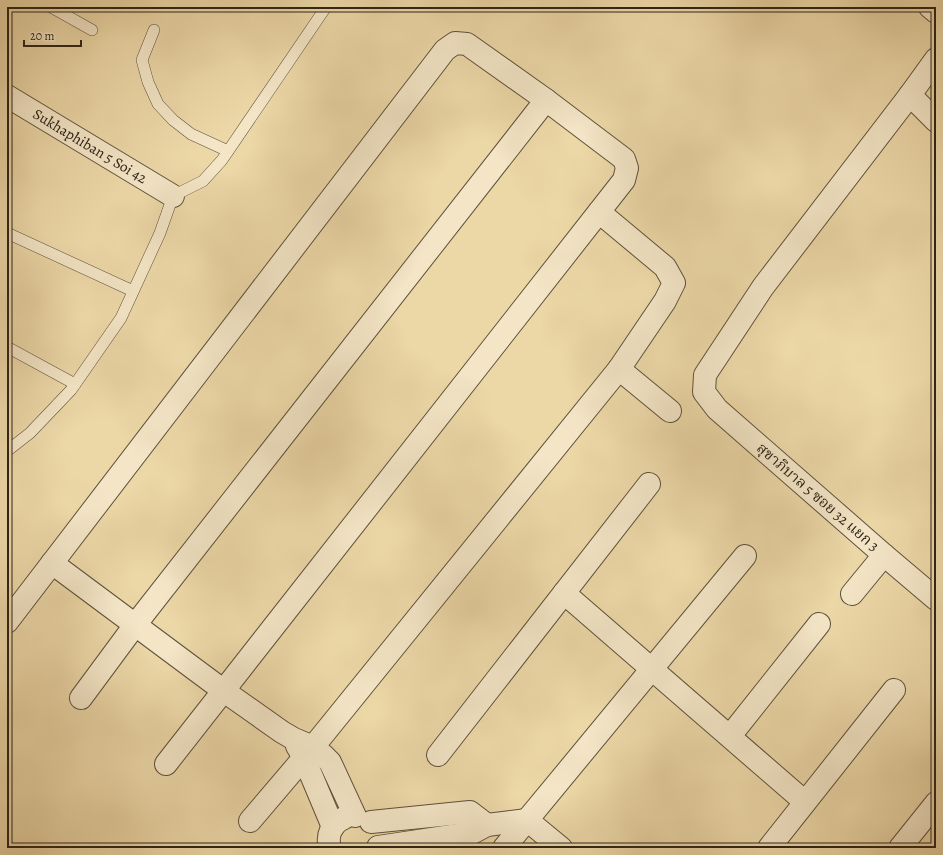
<svg xmlns="http://www.w3.org/2000/svg" width="943" height="855" font-family="Alegreya,'Noto Serif Thai',serif">
	<style>
		.lines { fill: none; stroke-linecap: round; stroke-linejoin: round }
		.service-casing { stroke: #5e513c; stroke-width: 12 }
		.minor-casing { stroke: #5e513c; stroke-width: 24 }
		.service { stroke: #f3e5c6; stroke-width: 11 }
		.minor { stroke: #f3e5c6; stroke-width: 22 }
		.labels { text-anchor: middle; dominant-baseline: central; stroke-width: 3; stroke-linejoin: round; paint-order: stroke }
		.street-label { font-size: 15px; fill: #2e2418; stroke: #f3e5c6 }
	</style>
	<rect width="100%" height="100%" fill="#ecd7a7"/>
	<filter id="stains"><feTurbulence type="fractalNoise" baseFrequency=".005" numOctaves="4"/><feColorMatrix values="0 0 0 0 .2 0 0 0 0 .09 0 0 0 0 .02 0 0 0 .5 -.17"/></filter>
	<radialGradient id="worn" r=".72"><stop offset=".6" stop-color="#630" stop-opacity="0"/><stop offset="1" stop-color="#630" stop-opacity=".3"/></radialGradient>
	<g class="lines">
		<!-- service casing -->
		<g class="service-casing">
			<g id="service">
				<polyline points="51,7 92,30"/>
				<polyline points="154,30 142,60 148,82 158,104 173,120 191,134 228,151"/>
				<polyline points="7,233 133,291"/>
				<polyline points="7,347 75,384"/>
				<polyline points="7,451 30,433 71,390 121,318 160,233 173,196 203,181 222,160 326,7"/>
			</g>
		</g>
		<!-- minor casing -->
		<g class="minor-casing">
			<g id="minor">
				<polyline points="930,7 936,12"/>
				<polyline points="936,59 910,95 763,287 705,375 704,392 717,409 884,555 936,599"/>
				<polyline points="910,95 936,121"/>
				<polyline points="7,96 173,196"/>
				<polyline points="619,369 670,411"/>
				<polyline points="52,563 224,691 282,732 294,739 313,747 323,755 330,762 355,816"/>
				<polyline points="564,593 805,802"/>
				<polyline points="852,594 884,555"/>
				<polyline points="7,622 445,50 455,43 467,44 546,100 624,159 627,168 624,180 166,764"/>
				<polyline points="81,698 135,625 546,100"/>
				<polyline points="730,736 819,624"/>
				<polyline points="297,746 304,758 333,827"/>
				<polyline points="438,755 649,484"/>
				<polyline points="250,821 313,747 619,369 665,301 674,283 665,267 599,212"/>
				<polyline points="371,822 470,812 487,825"/>
				<polyline points="378,847 472,833 487,825 527,820 561,848"/>
				<path d="M 330,848 C 326,835 332,823 344,818"/>
				<polyline points="504,848 745,556"/>
				<polyline points="769,848 894,690"/>
				<polyline points="900,848 936,803"/>
			</g>
		</g>
		<!-- service -->
		<use href="#service" class="service"/>
		<!-- minor -->
		<use href="#minor" class="minor"/>
	</g>
	<g class="labels">
		<!-- street labels -->
		<g class="street-label">
			<text transform="translate(90 146) rotate(31)">Sukhaphiban 5 Soi 42</text>
			<text transform="translate(818 497) rotate(41)">สุขาภิบาล 5 ซอย 32 แยก 3</text>
		</g>
	</g>
	<!-- margin -->
	<rect width="943" height="855" fill="none" stroke="#ecd7a7" stroke-width="24"/>
	<rect x="8" y="8" width="927" height="839" fill="none" stroke="#2e2418" stroke-width="2"/>
	<rect x="12" y="12" width="919" height="831" fill="none" stroke="#2e2418"/>
	<!-- scale -->
	<path d="M24 40v6h57v-6" fill="none" stroke="#2e2418" stroke-width="2"/>
	<text x="30" y="40" font-size="12" fill="#2e2418" stroke="#f3e5c6" stroke-width="3" paint-order="stroke">20 m</text>
	<rect width="100%" height="100%" filter="url(#stains)"/>
	<rect width="100%" height="100%" fill="url(#worn)"/>
</svg>
